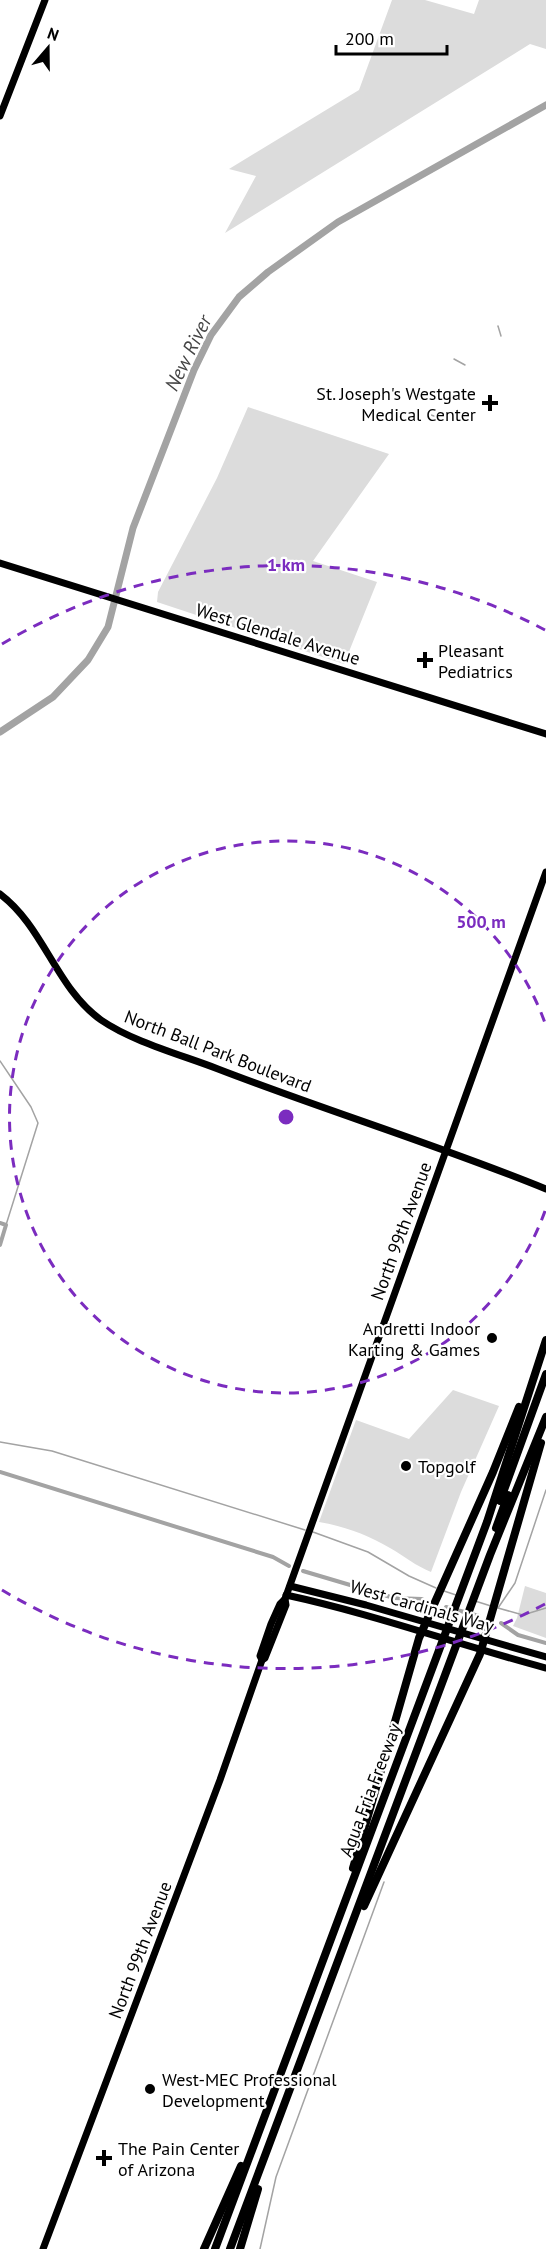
<svg xmlns="http://www.w3.org/2000/svg" width="546" height="2249" font-family="'PT Sans',sans-serif">
	<style>
		.green { fill: #dcdcdc }
		.lines { fill: none; stroke-linecap: round; stroke-linejoin: round }
		.stream { stroke: #a3a3a3; stroke-width: 1.5 }
		.canal { stroke: #a3a3a3; stroke-width: 4 }
		.river { stroke: #a3a3a3; stroke-width: 7 }
		.major { stroke: #000; stroke-width: 7 }
		.highway { stroke: #000; stroke-width: 8 }
		.ring { fill: none; stroke: #7b2cbf; stroke-width: 3; stroke-dasharray: 10 8 }
		.poi-dot { fill: #000; stroke: #fff; stroke-width: 2 }
		.labels { text-anchor: middle; dominant-baseline: central; stroke-width: 4.5; stroke-linejoin: round; paint-order: stroke }
		.poi-label { font-size: 18px; fill: #000; stroke: #fff; text-anchor: start }
		.street-label { font-size: 18px; fill: #000; stroke: #fff }
		.water-label { font-size: 20px; font-style: italic; fill: #444; stroke: #fff }
		.centre { fill: #7b2cbf; stroke: #fff; stroke-width: 3 }
		.ring-label { font-size: 18px; text-anchor: middle; font-weight: bold; fill: #7b2cbf; stroke: #fff; stroke-width: 4.5; stroke-linejoin: round; paint-order: stroke }
	</style>
	<rect width="100%" height="100%" fill="#fff"/>
	<!-- green -->
	<g class="green">
		<polygon points="392,0 425,0 474,14 479,0 546,0 546,49 530,44 225,233 256,176 229,169 359,90"/>
		<polygon points="248,407 389,454 313,561 377,582 344,664 157,602 158,592 217,478"/>
		<path d="M 453,1390 L 499,1406 L 461,1492 L 431,1572 C 416,1566 404,1556 390,1548 C 368,1535 344,1526 319,1522 L 356,1420 L 409,1439 Z"/>
		<polygon points="525,1586 546,1593 546,1638 513,1626 517,1618"/>
	</g>
	<g class="lines">
		<!-- stream -->
		<g class="stream">
			<polyline points="498,326 501,336"/>
			<polyline points="454,359 465,365"/>
			<polyline points="431,415 437,417"/>
			<polyline points="0,1061 31,1107 38,1123 6,1225"/>
			<polyline points="0,1442 52,1451 305,1530"/>
			<polyline points="313,1532 368,1552 409,1576 436,1588"/>
			<polyline points="444,1591 456,1595"/>
			<polyline points="475,1601 491,1606"/>
			<polyline points="498,1608 523,1615 546,1608"/>
			<polyline points="498,1608 515,1583 546,1490"/>
			<polyline points="260,2249 276,2177 384,1882"/>
		</g>
		<!-- canal -->
		<g class="canal">
			<polyline points="0,1223 6,1225 0,1245"/>
			<polyline points="0,1472 273,1557 289,1566"/>
			<polyline points="303,1571 394,1598 422,1599"/>
			<polyline points="446,1607 479,1616"/>
			<polyline points="501,1623 518,1635 546,1643"/>
		</g>
		<!-- river -->
		<polyline class="river" points="0,732 53,697 88,660 108,627 133,528 194,370 211,335 239,297 268,272 338,222 546,105"/>
		<!-- major -->
		<g class="major">
			<polyline points="0,116 45,0"/>
			<polyline points="0,563 546,734"/>
			<path d="M 0,894 C 44,927 56,988 101,1020 C 133,1042 182,1055 218,1069 C 327,1111 438,1145 546,1189"/>
			<polyline points="290,1586 366,1605 546,1657"/>
			<path d="M 286,1595 C 374,1614 459,1645 546,1668"/>
			<polyline points="262,1660 260,1656 271,1624 280,1604 285,1599 295,1571 546,872"/>
			<polyline points="43,2249 220,1780 262,1660 265,1658 286,1605 285,1599"/>
		</g>
		<!-- highway -->
		<g class="highway">
			<polyline points="500,1501 546,1374"/>
			<polyline points="496,1528 508,1495"/>
			<polyline points="353,1868 419,1638 493,1472 519,1407"/>
			<polyline points="364,1906 480,1654 541,1443"/>
			<polyline points="204,2249 241,2166"/>
			<polyline points="215,2249 487,1522 546,1340"/>
			<polyline points="230,2249 490,1555 546,1417"/>
			<polyline points="240,2249 258,2189"/>
		</g>
	</g>
	<!-- distance rings -->
	<g class="ring">
		<path d="M545 1211A276 276 0 1 1 545 1023"/>
		<path d="M545 1604A552 552 0 0 1 2 1590M2 644A552 552 0 0 1 545 630"/>
	</g>
	<!-- markers -->
	<g class="poi-dot">
		<path d="M487 394h6v6h6v6h-6v6h-6v-6h-6v-6h6z"/>
		<path d="M422 651h6v6h6v6h-6v6h-6v-6h-6v-6h6z"/>
		<circle cx="492" cy="1338" r="6"/>
		<circle cx="406" cy="1466" r="6"/>
		<circle cx="150" cy="2089" r="6"/>
		<path d="M101 2149h6v6h6v6h-6v6h-6v-6h-6v-6h6z"/>
	</g>
	<g class="labels">
		<!-- poi labels -->
		<g class="poi-label">
			<text x="476" y="393" text-anchor="end">St. Joseph's Westgate<tspan x="476" dy="21">Medical Center</tspan></text>
			<text x="438" y="650">Pleasant<tspan x="438" dy="21">Pediatrics</tspan></text>
			<text x="480" y="1328" text-anchor="end">Andretti Indoor<tspan x="480" dy="21">Karting &amp; Games</tspan></text>
			<text x="418" y="1466">Topgolf</text>
			<text x="162" y="2079">West-MEC Professional<tspan x="162" dy="21">Development</tspan></text>
			<text x="118" y="2148">The Pain Center<tspan x="118" dy="21">of Arizona</tspan></text>
		</g>
		<!-- street labels -->
		<g class="street-label">
			<text transform="translate(278 634) rotate(17)">West Glendale Avenue</text>
			<text transform="translate(218 1051) rotate(21)">North Ball Park Boulevard</text>
			<text transform="translate(401 1231) rotate(-70)">North 99th Avenue</text>
			<text transform="translate(422 1606) rotate(16)">West Cardinals Way</text>
			<text transform="translate(370 1790) rotate(-69)">Agua Fria Freeway</text>
			<text transform="translate(140 1950) rotate(-69)">North 99th Avenue</text>
		</g>
		<!-- water labels -->
		<g class="water-label">
			<text transform="translate(188 353) rotate(-64)">New River</text>
		</g>
	</g>
	<circle cx="286" cy="1117" r="9" class="centre"/>
	<g class="ring-label">
		<text x="286" y="571">1 km</text>
		<text x="481" y="928">500 m</text>
	</g>
	<!-- north arrow -->
	<g transform="translate(48 48) rotate(20)" stroke="#ffffff" stroke-width="4.5" paint-order="stroke">
	<path d="M0-4.5L10 22L0 15L-10 22Z" fill="#000000"/>
	<text y="-9" font-size="16" font-weight="bold" text-anchor="middle" fill="#000000">N</text>
	</g>
	<!-- scale -->
	<path d="M336 45v9h111v-9" fill="none" stroke="#000000" stroke-width="3"/>
	<text x="345" y="45" font-size="18" fill="#000000" stroke="#ffffff" stroke-width="4.5" paint-order="stroke">200 m</text>
</svg>
